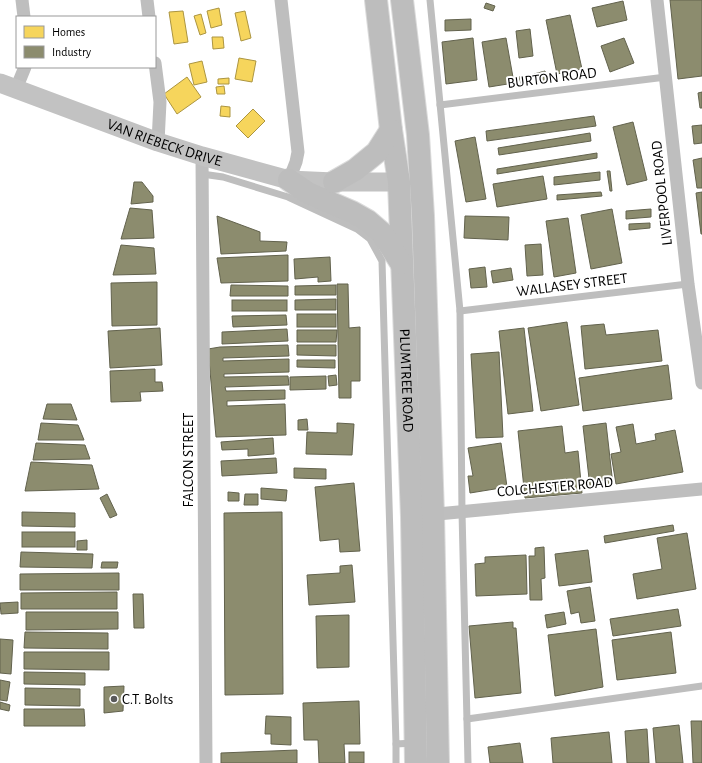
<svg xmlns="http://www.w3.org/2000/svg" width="702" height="763" font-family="'Alegreya Sans',sans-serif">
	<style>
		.homes { fill: #f6d55c; stroke: #ac9540 }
		.industry { fill: #8c8c6e; stroke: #62624d }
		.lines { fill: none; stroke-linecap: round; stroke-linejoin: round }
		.highway-casing { stroke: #dbdbdb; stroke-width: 24 }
		.lane { stroke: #bebebe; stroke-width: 7 }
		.street { stroke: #bebebe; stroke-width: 13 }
		.secondary { stroke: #c2c2c2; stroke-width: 19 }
		.highway { stroke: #bdbdbd; stroke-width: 22 }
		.poi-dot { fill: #595959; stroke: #fff; stroke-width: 1.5 }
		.labels { text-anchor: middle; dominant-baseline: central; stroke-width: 4; stroke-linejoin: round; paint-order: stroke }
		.street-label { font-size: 15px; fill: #000; stroke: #fff }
		.poi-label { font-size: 15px; fill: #000; stroke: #fff; text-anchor: start }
	</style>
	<rect width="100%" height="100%" fill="#fff"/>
	<!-- homes -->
	<g class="homes">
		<polygon points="219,8 222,25 211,28 207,11"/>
		<polygon points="183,11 188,42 174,44 169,12"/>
		<polygon points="245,11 251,38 241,41 235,13"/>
		<polygon points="201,14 206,33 200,35 194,16"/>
		<polygon points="212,37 223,37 224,48 213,49"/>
		<polygon points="239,58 256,61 252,82 235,79"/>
		<polygon points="202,61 207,82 194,85 189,64"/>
		<polygon points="187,77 201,97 177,114 164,94"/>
		<polygon points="229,78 229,84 218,84 218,79"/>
		<polygon points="224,86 225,94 217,94 216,87"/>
		<polygon points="221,106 230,107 230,117 220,116"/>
		<polygon points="253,109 265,121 248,138 236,126"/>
	</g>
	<!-- industry -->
	<g class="industry">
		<polygon points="670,0 702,0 702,76 678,79"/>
		<polygon points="623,1 627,20 597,27 592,8"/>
		<polygon points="486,3 495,6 493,11 484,8"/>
		<polygon points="570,15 582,69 557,74 546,20"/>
		<polygon points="471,19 471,30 445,31 445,20"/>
		<polygon points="530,29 533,56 519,58 516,31"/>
		<polygon points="473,38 477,80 446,84 442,42"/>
		<polygon points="506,38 514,83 489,87 482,42"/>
		<polygon points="624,38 634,63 610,72 601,46"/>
		<polygon points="545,71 547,81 536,83 534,74"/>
		<polygon points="526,75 528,81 521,84 519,77"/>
		<polygon points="702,92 702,108 700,108 698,93"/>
		<polygon points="594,116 596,126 487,141 486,131"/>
		<polygon points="633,122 647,180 627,185 613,127"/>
		<polygon points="702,125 702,143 694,144 692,126"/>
		<polygon points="590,133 591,141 499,155 498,148"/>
		<polygon points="475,137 486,199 466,202 455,141"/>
		<polygon points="597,153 597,158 497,174 497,169"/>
		<polygon points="702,158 702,188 697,188 693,160"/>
		<polygon points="607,171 610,171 612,191 610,191"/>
		<polygon points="600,172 600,180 554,185 554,177"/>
		<polygon points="543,176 547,199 497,207 493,184"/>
		<polygon points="134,182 142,182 153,196 153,202 131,204"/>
		<polygon points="601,192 602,196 557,200 557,195"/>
		<polygon points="702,192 702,234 701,234 696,193"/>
		<polygon points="130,208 152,210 154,238 121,239"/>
		<polygon points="612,209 622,263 591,269 581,215"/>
		<polygon points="651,209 651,217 626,219 626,211"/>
		<polygon points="217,216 260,232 260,241 287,242 286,251 221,254"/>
		<polygon points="465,216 509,217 508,240 464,238"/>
		<polygon points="568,218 576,273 554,277 546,221"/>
		<polygon points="650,223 650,228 629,230 629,224"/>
		<polygon points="541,244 543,275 527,276 525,245"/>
		<polygon points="121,245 154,248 156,274 113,275"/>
		<polygon points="288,255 288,281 221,283 217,258"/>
		<polygon points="330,257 331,281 318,282 318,277 295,279 294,259"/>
		<polygon points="485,267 487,287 471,288 469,269"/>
		<polygon points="511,268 513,280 493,283 491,271"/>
		<polygon points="157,282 157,325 112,326 111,283"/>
		<polygon points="337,284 348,284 349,328 360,327 360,381 351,381 351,398 339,398"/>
		<polygon points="231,285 288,286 288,296 230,296"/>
		<polygon points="336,285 336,295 295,295 295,286"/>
		<polygon points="336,299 336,310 295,310 295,300"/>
		<rect x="232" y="300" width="55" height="11"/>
		<rect x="297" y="314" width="39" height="13"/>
		<polygon points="286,315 287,325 233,327 232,316"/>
		<polygon points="567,322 579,405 541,411 528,328"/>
		<polygon points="604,324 606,335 658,330 662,361 585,369 581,326"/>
		<polygon points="160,328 162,365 110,368 108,331"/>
		<polygon points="524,328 533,411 508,414 499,331"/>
		<polygon points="287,329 288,341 222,344 222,332"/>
		<polygon points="297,330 337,330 336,342 297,342"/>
		<polygon points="288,345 289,356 223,358 223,361 289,359 289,372 224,374 224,377 288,376 289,385 225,387 226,391 285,390 285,399 227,401 227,406 285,404 286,435 216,437 208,349 220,347"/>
		<polygon points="297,345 336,345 336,356 297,355"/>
		<polygon points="499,352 503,437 476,438 471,354"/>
		<polygon points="297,360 335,360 335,368 297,367"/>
		<polygon points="668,365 672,399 583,411 579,378"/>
		<polygon points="155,369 155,382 162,382 163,391 140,392 141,401 111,402 110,371"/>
		<polygon points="336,375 337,385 329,386 328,376"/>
		<polygon points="326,376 326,389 290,390 290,377"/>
		<polygon points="47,404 71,404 77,420 43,419"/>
		<polygon points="307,419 308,430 298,430 298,420"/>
		<polygon points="41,423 78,425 84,440 38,440"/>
		<polygon points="337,423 354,424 352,455 306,454 307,432 337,433"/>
		<polygon points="606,423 613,485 590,487 583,426"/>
		<polygon points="633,424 636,444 656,440 655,434 675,430 683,472 616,484 611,454 621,452 616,427"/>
		<polygon points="562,426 565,453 578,451 582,493 525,498 518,431"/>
		<polygon points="273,438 274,454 248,456 248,449 222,450 221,442"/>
		<polygon points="36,443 85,445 90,459 33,460"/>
		<polygon points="501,443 507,487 470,493 468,476 473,476 468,448"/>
		<polygon points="276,458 277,473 222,476 221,461"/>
		<polygon points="31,462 92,465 99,489 25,491"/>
		<polygon points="294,468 326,469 326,479 294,478"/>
		<polygon points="354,483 360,551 340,552 339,539 320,541 315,487"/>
		<polygon points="261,488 287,490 286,501 261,499"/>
		<polygon points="228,492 239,493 239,501 228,501"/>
		<polygon points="107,494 117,515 110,518 100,498"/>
		<polygon points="245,494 258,494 258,505 244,505"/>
		<polygon points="22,512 75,513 75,527 22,526"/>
		<polygon points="282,512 283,694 225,695 224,513"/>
		<polygon points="673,525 674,531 605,543 604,536"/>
		<rect x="22" y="532" width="53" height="15"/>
		<polygon points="687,533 696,589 637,599 633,574 662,569 657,538"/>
		<polygon points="87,540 87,550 77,550 77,541"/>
		<polygon points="544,547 545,578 541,579 542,600 530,600 529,556 535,556 535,548"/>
		<polygon points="588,550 592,582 559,586 555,554"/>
		<polygon points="21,552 93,554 92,568 20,567"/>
		<polygon points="526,555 527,594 476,596 475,564 485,563 485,557"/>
		<polygon points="102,562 118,562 117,568 101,568"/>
		<polygon points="352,565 355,602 309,605 307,575 340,573 340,566"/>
		<polygon points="119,573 119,590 20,590 20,574"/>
		<polygon points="590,587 595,621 581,623 579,612 571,614 567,591"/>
		<polygon points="117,592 117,609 21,609 21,593"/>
		<polygon points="133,594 143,594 144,628 134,628"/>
		<polygon points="18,602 18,613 1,614 0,603"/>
		<polygon points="678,609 681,626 613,636 610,619"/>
		<polygon points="26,612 118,612 118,629 26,630"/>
		<polygon points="564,612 566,624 547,628 545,615"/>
		<polygon points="349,615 349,667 317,668 316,616"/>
		<polygon points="513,622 513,628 516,628 521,693 475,698 469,626"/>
		<polygon points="596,629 603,687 555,696 548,635"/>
		<polygon points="25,632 108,633 108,649 24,648"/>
		<polygon points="671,632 676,673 617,680 612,640"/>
		<polygon points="0,639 13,640 11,674 0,673"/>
		<polygon points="24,652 109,652 109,670 24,669"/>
		<polygon points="24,672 85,673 85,685 24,684"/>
		<polygon points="0,680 10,682 7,701 0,700"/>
		<polygon points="124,686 123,711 104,713 104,687"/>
		<polygon points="25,688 80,689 80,706 25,705"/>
		<polygon points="359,701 360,744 344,744 345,763 319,763 318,740 304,740 303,703"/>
		<polygon points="0,702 10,705 9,711 0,709"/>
		<polygon points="24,709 84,709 85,726 24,726"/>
		<polygon points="266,716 291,717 291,745 271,744 271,734 265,734"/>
		<polygon points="691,721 702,721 702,763 693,763"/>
		<polygon points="679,725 683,763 656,763 653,728"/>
		<polygon points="647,729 649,763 627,763 625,731"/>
		<polygon points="609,732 612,763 553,763 551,738"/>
		<polygon points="520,743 523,763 490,763 488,747"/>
		<polygon points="297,750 297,763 221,763 221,753"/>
		<rect x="349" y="752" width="15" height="11"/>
	</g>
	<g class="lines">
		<!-- highway casing -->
		<g class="highway-casing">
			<g id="highway">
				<path id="s2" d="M 376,0 L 391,130 L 399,182 L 412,517 L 416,763"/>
				<polyline points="402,0 418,135 423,216 433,514 438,763"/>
				<polyline points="289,180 308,193 352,212 368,221 382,233 401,263"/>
				<polyline points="334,182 355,170 377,152 391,130"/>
			</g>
		</g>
		<!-- lane -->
		<g class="lane">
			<polyline points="430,0 460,311 462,512 468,763"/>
			<polyline points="440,105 666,77"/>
			<polyline points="202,174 223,177 288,197 357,229 370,239 382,261 396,744 414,743"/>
			<polyline points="460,311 688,284"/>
			<polyline points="467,719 702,686"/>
			<polyline points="396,744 396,763"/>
		</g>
		<!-- street -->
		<g class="street">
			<polyline points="22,0 24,17"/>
			<polyline points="147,0 149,17"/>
			<polyline points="281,0 298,152 296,162 289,180"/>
			<polyline points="657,0 688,284 702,383"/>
			<polyline points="155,63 160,102 158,142"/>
			<polyline points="16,89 25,67"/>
			<polyline points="202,156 206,763"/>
			<polyline points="427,515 702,489"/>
		</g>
		<!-- secondary -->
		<path class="secondary" id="s1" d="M 0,83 L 158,142 L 202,156 L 289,180 L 334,182 L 399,182"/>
		<!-- highway -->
		<use href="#highway" class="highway"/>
	</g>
	<!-- markers -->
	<circle class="poi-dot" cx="114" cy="699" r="4"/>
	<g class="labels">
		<!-- street labels -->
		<g class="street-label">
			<text transform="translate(552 78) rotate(-7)">BURTON ROAD</text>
			<text stroke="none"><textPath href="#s1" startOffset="175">VAN RIEBECK DRIVE</textPath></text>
			<text transform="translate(662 193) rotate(-96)">LIVERPOOL ROAD</text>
			<text transform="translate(572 285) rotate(-7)">WALLASEY STREET</text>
			<text stroke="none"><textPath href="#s2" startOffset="382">PLUMTREE ROAD</textPath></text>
			<text transform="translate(188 460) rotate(-90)">FALCON STREET</text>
			<text transform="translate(555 487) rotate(-5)">COLCHESTER ROAD</text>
		</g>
		<!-- poi labels -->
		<g class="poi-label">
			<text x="122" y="699">C.T. Bolts</text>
		</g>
	</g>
	<!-- legend -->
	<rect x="16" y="16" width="140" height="52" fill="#ffffff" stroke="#999999"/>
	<rect x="24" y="26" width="20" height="12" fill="#f6d55c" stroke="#999999"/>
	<text x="52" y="36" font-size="12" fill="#000000">Homes</text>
	<rect x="24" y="46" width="20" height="12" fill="#8c8c6e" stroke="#999999"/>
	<text x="52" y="56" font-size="12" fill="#000000">Industry</text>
</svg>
